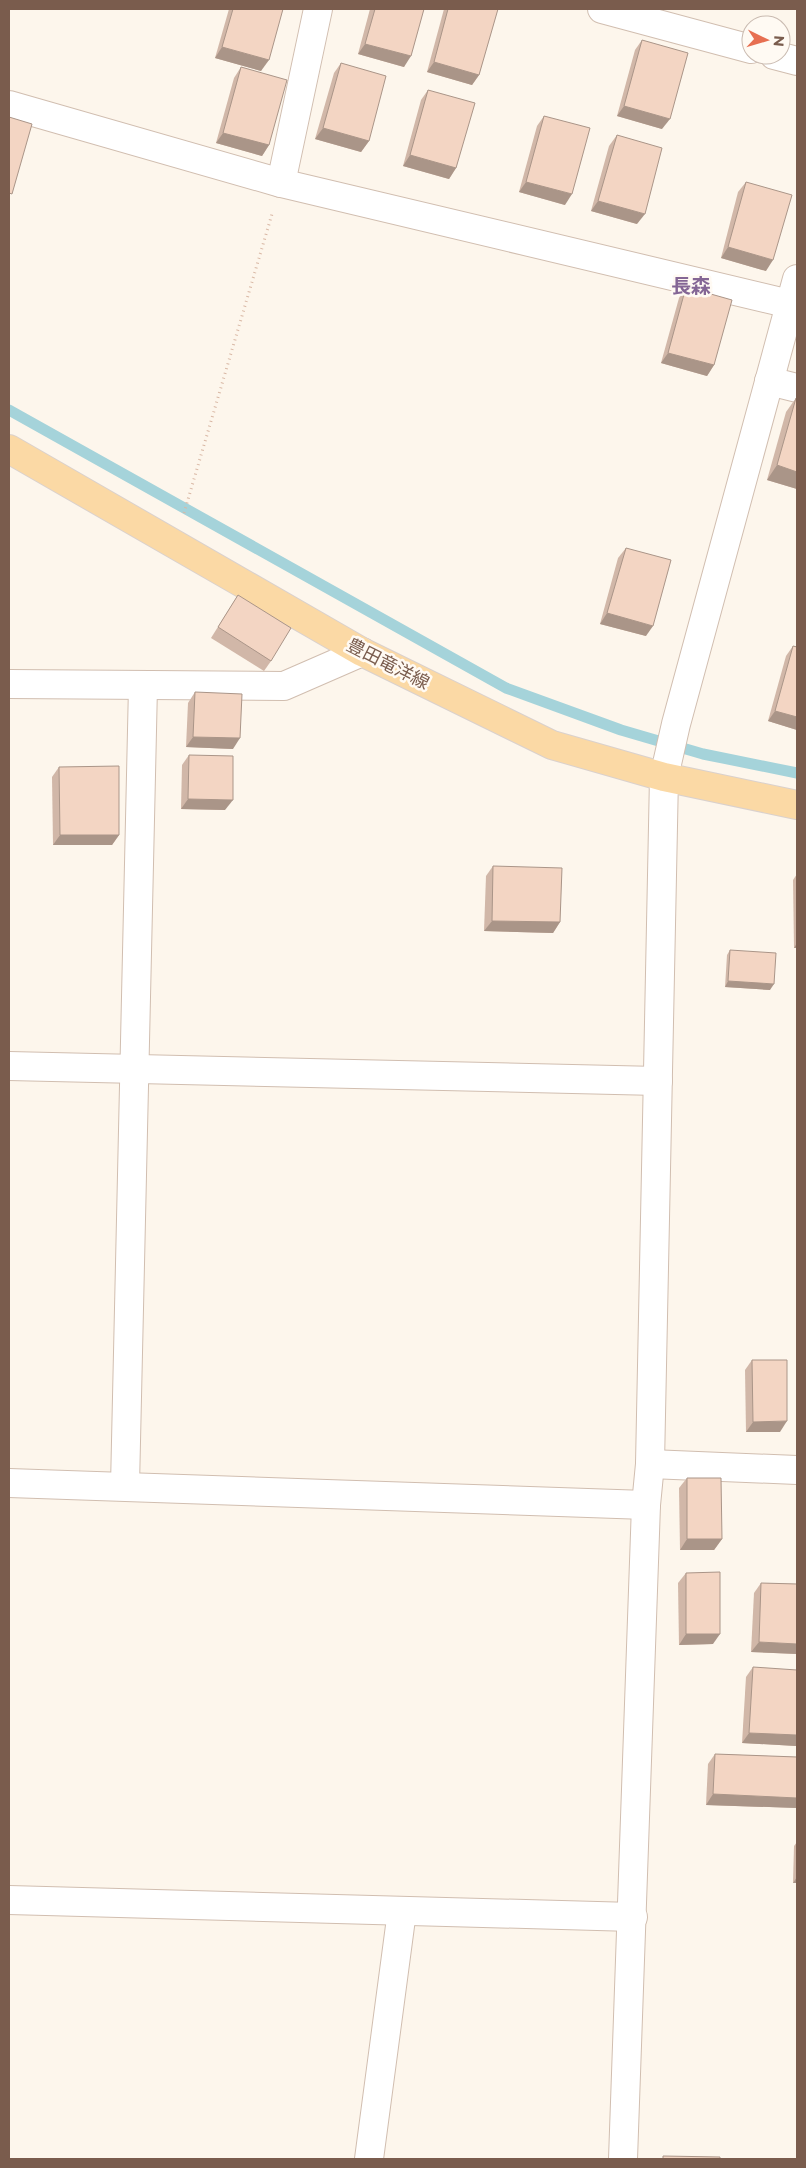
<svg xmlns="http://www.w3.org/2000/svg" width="806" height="2168" font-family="Montserrat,'Noto Sans JP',sans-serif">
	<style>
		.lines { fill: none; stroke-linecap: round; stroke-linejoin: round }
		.stream { stroke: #a5d3da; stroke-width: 11 }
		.minor-casing { stroke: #d1beb0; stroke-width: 30 }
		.major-casing { stroke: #dad1cd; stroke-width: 30 }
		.path { stroke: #d9b8a5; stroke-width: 3; stroke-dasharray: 1 4; stroke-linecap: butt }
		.minor { stroke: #fff; stroke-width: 28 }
		.major { stroke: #fbd9a5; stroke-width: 28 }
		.wall { fill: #d1b7a8 }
		.shaded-wall { fill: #aa9588 }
		.building { fill: #f3d5c3; stroke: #aa9588 }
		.labels { text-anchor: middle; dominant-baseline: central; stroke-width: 5; stroke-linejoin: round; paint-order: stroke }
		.street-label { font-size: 18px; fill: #7a5c4d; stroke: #fffaf3 }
		.quarter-label { font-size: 20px; font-weight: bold; fill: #846695; stroke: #fffaf3 }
	</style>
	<rect width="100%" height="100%" fill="#fdf6ec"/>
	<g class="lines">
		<!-- stream -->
		<polyline class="stream" points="9,410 506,688 621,730 703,754 797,773"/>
		<!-- minor casing -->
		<g class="minor-casing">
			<g id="minor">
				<polyline points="602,9 751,49"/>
				<polyline points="774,55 797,61"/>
				<polyline points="9,105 281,183 790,304"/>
				<polyline points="281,183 318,9"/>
				<polyline points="769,381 797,388"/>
				<polyline points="9,684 284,686 362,652"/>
				<polyline points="9,1066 658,1081"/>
				<polyline points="650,1464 797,1470"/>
				<polyline points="9,1483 646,1505"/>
				<polyline points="125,1486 143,686"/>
				<polyline points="9,1900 633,1917"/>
				<polyline points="369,2159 402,1911"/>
				<polyline points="623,2159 646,1505 650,1464 664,777 676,724 797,279"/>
			</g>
		</g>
		<!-- major casing -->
		<g class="major-casing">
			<polyline id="major" points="9,449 362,652 552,745 664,777 797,805"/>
		</g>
		<!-- path -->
		<polyline class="path" points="184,513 272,214"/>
		<!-- minor -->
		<use href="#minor" class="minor"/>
		<!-- major -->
		<use href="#major" class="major"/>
	</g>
	<!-- wall -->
	<g class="wall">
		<polygon points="229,9 283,9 261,71 215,58"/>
		<polygon points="370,9 424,9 404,67 358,54"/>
		<polygon points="444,9 496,9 479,75 472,85 427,72"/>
		<polygon points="642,40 662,129 617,116 635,50"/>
		<polygon points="341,63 369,141 361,152 315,139 334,73"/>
		<polygon points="241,67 269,145 262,156 216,143 234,78"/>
		<polygon points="428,90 456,168 449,179 403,166 421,100"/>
		<polygon points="544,116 565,205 519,192 537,126"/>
		<polygon points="617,135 637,224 591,211 609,146"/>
		<polygon points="746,182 766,271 721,258 738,192"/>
		<polygon points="686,287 714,365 707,376 661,363 679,298"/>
		<polygon points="796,398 797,398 797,489 767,480 786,412"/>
		<polygon points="626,548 646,636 600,624 618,558"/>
		<polygon points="238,595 271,661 264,671 211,638"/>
		<polygon points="793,646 797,647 797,730 768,721 786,656"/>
		<polygon points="195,692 233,749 186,747 188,703"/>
		<polygon points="189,755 225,810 181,809 182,765"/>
		<polygon points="59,767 119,835 112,845 53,845 52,777"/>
		<polygon points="493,866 560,922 553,933 484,931 486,876"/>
		<polygon points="797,874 797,948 794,948 793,880"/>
		<polygon points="730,950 770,990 725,987 727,955"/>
		<polygon points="752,1360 780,1432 746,1432 745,1370"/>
		<polygon points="687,1478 722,1539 714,1550 680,1550 679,1488"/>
		<polygon points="686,1573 713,1644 679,1645 678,1583"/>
		<polygon points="761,1583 797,1584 797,1654 751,1652 754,1593"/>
		<polygon points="753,1667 796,1746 742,1743 746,1677"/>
		<polygon points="715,1754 797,1757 797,1808 706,1805 708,1764"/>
		<polygon points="797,1842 797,1883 793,1883 794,1846"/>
	</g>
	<!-- shaded-wall -->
	<g class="shaded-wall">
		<polygon points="365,44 411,56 404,67 358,54"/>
		<polygon points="222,47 269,60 261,71 215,58"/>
		<polygon points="434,62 479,75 472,85 427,72"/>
		<polygon points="624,106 670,119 662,129 617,116"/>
		<polygon points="323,128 369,141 361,152 315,139"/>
		<polygon points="223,133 269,145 262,156 216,143"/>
		<polygon points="410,155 456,168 449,179 403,166"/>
		<polygon points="526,182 572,194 565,205 519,192"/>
		<polygon points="598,201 645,214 637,224 591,211"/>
		<polygon points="728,247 773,260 766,271 721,258"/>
		<polygon points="668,353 714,365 707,376 661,363"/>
		<polygon points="777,465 797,472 797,489 767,480"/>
		<polygon points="607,613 653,626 646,636 600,624"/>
		<polygon points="775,711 797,717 797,730 768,721"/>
		<polygon points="193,737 240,738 233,749 186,747"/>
		<polygon points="188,799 233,800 225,810 181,809"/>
		<polygon points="60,835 119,835 112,845 53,845"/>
		<polygon points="492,921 560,922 553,933 484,931"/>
		<polygon points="797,943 797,948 794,948"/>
		<polygon points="728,981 774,984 770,990 725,987"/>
		<polygon points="787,1421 780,1432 746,1432 753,1422"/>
		<polygon points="687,1539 722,1539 714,1550 680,1550"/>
		<polygon points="686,1634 720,1634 713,1644 679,1645"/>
		<polygon points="759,1642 797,1644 797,1654 751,1652"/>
		<polygon points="749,1733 797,1735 797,1744 796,1746 742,1743"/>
		<polygon points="713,1794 797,1798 797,1808 706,1805"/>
		<polygon points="797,1877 797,1883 793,1883"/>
	</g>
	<!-- building -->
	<g class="building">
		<polygon points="233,9 283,9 269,60 222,47"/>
		<polygon points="375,9 424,9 411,56 365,44"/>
		<polygon points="448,9 498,9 479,75 434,62"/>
		<polygon points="642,40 688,53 670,119 624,106"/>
		<polygon points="341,63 386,76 369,141 323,128"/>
		<polygon points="241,67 287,80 269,145 223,133"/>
		<polygon points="428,90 475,103 456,168 410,155"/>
		<polygon points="544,116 590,128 572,194 526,182"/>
		<polygon points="9,117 32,124 12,194 9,193"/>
		<polygon points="617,135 662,148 645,214 598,201"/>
		<polygon points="746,182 792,195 773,260 728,247"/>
		<polygon points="686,287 732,300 714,365 668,353"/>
		<polygon points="796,398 797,398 797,472 777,465"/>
		<polygon points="626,548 671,560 653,626 607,613"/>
		<polygon points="238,595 291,628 271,661 218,627"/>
		<polygon points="793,646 797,647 797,717 775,711"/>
		<polygon points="195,692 242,694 240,738 193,737"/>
		<polygon points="189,755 233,756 233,800 188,799"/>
		<polygon points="119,766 119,835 60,835 59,767"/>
		<polygon points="493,866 562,868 560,922 492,921"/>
		<polygon points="730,950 776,953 774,984 728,981"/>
		<polygon points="752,1360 787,1360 787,1421 753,1422"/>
		<polygon points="687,1478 721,1478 722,1539 687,1539"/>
		<polygon points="720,1572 720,1634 686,1634 686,1573"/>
		<polygon points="761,1583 797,1584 797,1644 759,1642"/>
		<polygon points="753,1667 797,1670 797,1735 749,1733"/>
		<polygon points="715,1754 797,1757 797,1798 713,1794"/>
		<polygon points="663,2156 720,2157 720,2159 663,2159"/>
	</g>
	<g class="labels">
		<!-- street labels -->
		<g class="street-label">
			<text transform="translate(388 664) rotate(27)">豊田竜洋線</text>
		</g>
		<!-- quarter labels -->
		<g class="quarter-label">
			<text x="691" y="286">長森</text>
		</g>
	</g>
	<!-- border -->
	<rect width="806" height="2168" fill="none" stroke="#7a5c4d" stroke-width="20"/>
	<!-- north arrow -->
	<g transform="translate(766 40) rotate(95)"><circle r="24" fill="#fffaf3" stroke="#cabbb1"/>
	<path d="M0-4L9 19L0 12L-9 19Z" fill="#e76f51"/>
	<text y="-8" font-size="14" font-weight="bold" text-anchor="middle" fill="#7a5c4d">N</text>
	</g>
</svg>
